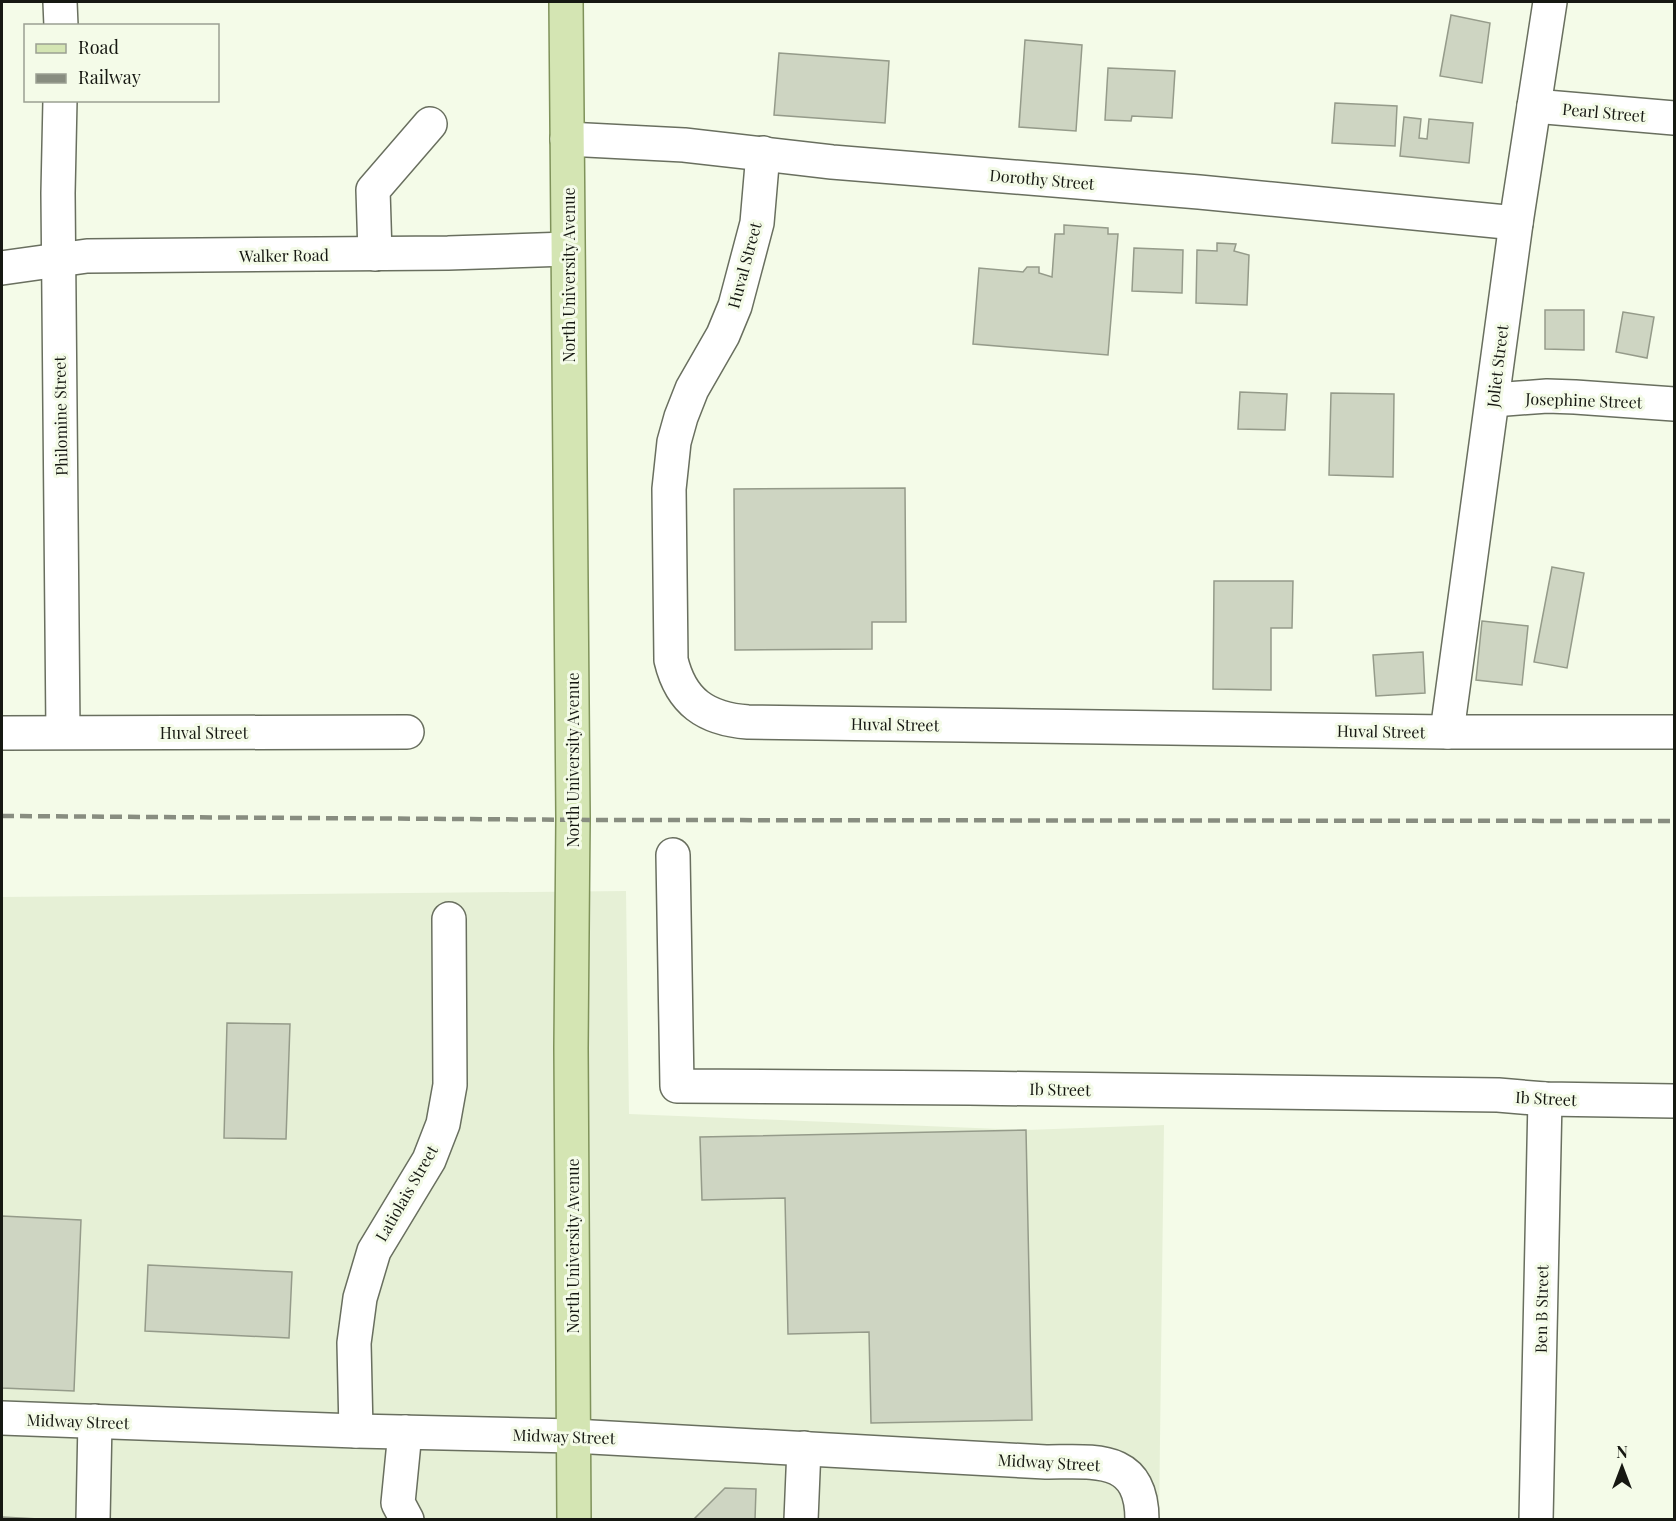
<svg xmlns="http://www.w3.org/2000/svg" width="1676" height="1521" font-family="'Playfair Display',serif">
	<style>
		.built { fill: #e6f0d6 }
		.building { fill: #ced5c2; stroke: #959b8a; stroke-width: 1.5 }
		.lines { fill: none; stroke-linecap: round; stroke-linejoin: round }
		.minor-casing { stroke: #696f5f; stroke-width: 36 }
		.major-casing { stroke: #7f925a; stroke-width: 36 }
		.minor { stroke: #fff; stroke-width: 33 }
		.major { stroke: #d4e5b3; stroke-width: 33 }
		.rail { stroke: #888d80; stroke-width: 4.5; stroke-dasharray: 12 6; stroke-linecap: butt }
		.labels { text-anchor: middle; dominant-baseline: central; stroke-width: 6; stroke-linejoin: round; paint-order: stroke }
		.street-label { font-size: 16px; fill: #161812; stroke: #f4fbe8 }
	</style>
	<rect width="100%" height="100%" fill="#f4fbe8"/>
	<!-- built -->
	<polygon class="built" points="626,891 629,1114 1026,1130 1164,1125 1159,1519 2,1519 2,897"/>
	<!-- building -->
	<g class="building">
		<polygon points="1451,15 1490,23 1482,83 1440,76"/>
		<polygon points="1025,40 1082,45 1076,131 1019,127"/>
		<polygon points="779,53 889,61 885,123 774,115"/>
		<polygon points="1108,68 1175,71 1172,118 1132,116 1131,121 1105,120"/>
		<polygon points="1335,103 1397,106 1395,146 1332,143"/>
		<polygon points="1404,117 1421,119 1419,138 1427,139 1429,119 1473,123 1469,163 1400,156"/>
		<polygon points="1064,225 1108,228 1108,234 1118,234 1108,355 973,344 979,268 1023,272 1027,267 1039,267 1039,273 1052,277 1055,234 1064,234"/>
		<polygon points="1217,243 1236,244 1234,251 1249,255 1247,305 1196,303 1197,250 1217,251"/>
		<polygon points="1134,248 1183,250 1182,293 1132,291"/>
		<polygon points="1545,310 1584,310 1584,350 1545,349"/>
		<polygon points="1623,312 1654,317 1647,358 1616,352"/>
		<polygon points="1240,392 1287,394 1285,430 1238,429"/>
		<polygon points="1331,393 1394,394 1393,477 1329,475"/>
		<polygon points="905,488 906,622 872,622 872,649 735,650 734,489"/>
		<polygon points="1552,567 1584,573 1567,668 1534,662"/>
		<polygon points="1214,581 1293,581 1292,628 1271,628 1271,690 1213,689"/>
		<polygon points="1482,621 1528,626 1522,685 1476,680"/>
		<polygon points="1423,652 1425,693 1376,696 1373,655"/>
		<polygon points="227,1023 290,1024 286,1139 224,1138"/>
		<polygon points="1026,1130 1032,1420 871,1423 869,1332 788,1334 785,1198 702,1200 700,1137"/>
		<polygon points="2,1216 81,1220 74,1391 2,1388"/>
		<polygon points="148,1265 292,1272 289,1338 145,1331"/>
		<polygon points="725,1488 756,1489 755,1520 693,1520"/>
		<polygon points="2,1517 38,1519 38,1520 2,1520"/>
	</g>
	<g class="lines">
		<!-- minor casing -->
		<g class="minor-casing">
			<g id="minor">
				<polyline points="60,2 61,26"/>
				<polyline points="60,100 58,193 63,732"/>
				<polyline points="1534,106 1674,118"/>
				<polyline points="567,139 684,145 832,162 1199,192 1516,223"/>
				<path d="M 763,153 L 757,223 L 735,306 L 723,335 L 692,389 L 681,417 L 674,442 L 669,489 L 671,660 C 681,702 706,719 748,722 L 1447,732 L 1674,732"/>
				<polyline points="375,254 373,190 430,124"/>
				<polyline points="2,268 87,256 448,253 567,249"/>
				<polyline points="1493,400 1547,396 1575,397 1674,404"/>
				<polyline points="1447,732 1516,223 1550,2"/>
				<polyline points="2,733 407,732"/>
				<polyline points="673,855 677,1086 969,1088 1498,1095 1545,1099 1674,1101"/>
				<path d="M 2,1418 L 356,1431 L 573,1436 L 1046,1462 C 1094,1462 1142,1454 1142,1520"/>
				<polyline points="356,1431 354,1343 360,1298 374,1251 429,1160 443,1124 450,1085 449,919"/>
				<polyline points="405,1432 398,1503 407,1520"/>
				<polyline points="93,1520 95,1421"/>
				<polyline points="801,1520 804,1448"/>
				<polyline points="1536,1520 1545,1099"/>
			</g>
		</g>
		<!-- major casing -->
		<g class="major-casing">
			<polyline id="major" points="566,2 573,818 571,1048 574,1520"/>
		</g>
		<!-- minor -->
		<use href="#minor" class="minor"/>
		<!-- major -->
		<use href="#major" class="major"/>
		<!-- rail -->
		<polyline class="rail" points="2,816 608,820 1674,821"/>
	</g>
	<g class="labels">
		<!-- street labels -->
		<g class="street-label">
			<text transform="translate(1604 112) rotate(5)">Pearl Street</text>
			<text transform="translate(1042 179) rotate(5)">Dorothy Street</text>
			<text transform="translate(284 255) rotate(-1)">Walker Road</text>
			<text transform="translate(744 265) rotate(-75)">Huval Street</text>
			<text transform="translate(568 275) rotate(-90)">North University Avenue</text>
			<text transform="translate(1497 366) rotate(-83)">Joliet Street</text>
			<text transform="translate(1584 400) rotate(2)">Josephine Street</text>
			<text transform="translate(60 416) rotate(-91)">Philomine Street</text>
			<text transform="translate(895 724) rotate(1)">Huval Street</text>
			<text transform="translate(1381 731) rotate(1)">Huval Street</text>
			<text x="204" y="732">Huval Street</text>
			<text transform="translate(572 760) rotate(-90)">North University Avenue</text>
			<text transform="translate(1060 1089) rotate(1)">Ib Street</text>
			<text transform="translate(1546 1098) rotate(3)">Ib Street</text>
			<text transform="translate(406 1193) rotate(-60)">Latiolais Street</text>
			<text transform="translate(572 1246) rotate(-90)">North University Avenue</text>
			<text transform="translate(1541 1309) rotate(-89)">Ben B Street</text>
			<text transform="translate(78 1421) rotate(2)">Midway Street</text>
			<text transform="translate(564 1436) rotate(2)">Midway Street</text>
			<text transform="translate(1049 1462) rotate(3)">Midway Street</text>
		</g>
	</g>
	<!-- border -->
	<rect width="1676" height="1521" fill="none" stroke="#161812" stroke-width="6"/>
	<!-- legend -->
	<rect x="24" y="24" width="195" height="78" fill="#f4fbe8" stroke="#9ba092" stroke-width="1.5"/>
	<rect x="36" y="44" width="30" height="9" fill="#d4e5b3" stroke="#9ba092" stroke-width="1.5"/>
	<text x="78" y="54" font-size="18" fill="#161812">Road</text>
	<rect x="36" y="74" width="30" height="9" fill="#888d80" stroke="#9ba092" stroke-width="1.5"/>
	<text x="78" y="84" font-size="18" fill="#161812">Railway</text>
	<!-- north arrow -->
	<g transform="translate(1622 1467)" stroke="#f4fbe8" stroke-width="4.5" paint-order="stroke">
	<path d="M0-4.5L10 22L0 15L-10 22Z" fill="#161812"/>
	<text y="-9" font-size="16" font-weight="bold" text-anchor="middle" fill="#161812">N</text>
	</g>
</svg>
